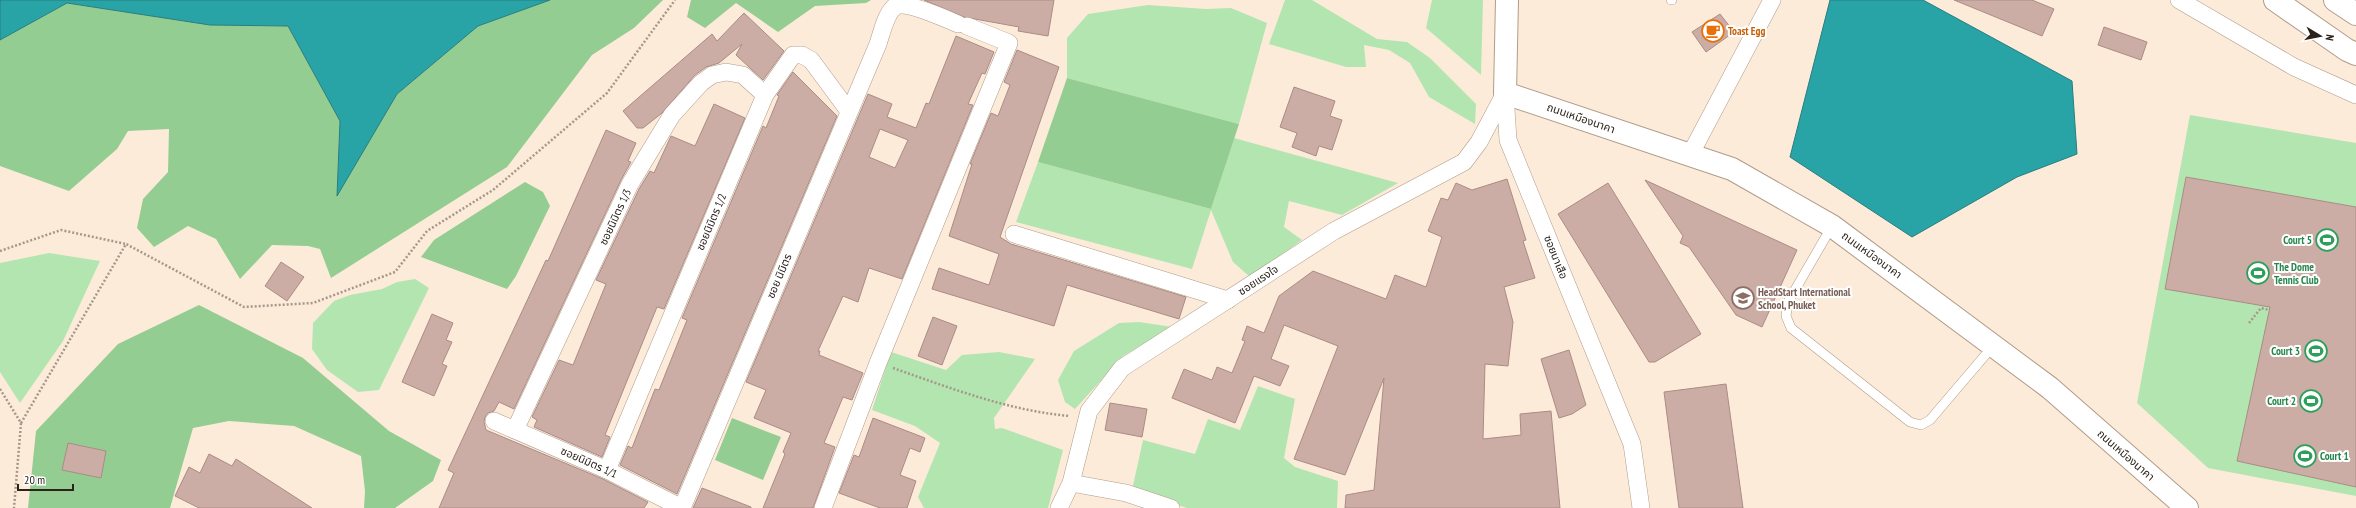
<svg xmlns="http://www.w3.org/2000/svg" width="2356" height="508" font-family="'PT Sans Narrow','Noto Sans Thai',sans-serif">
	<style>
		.green { fill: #b3e5b1 }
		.forest { fill: #94cd91 }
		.water { fill: #28a4a7; stroke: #297d7d }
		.building { fill: #ccada6; stroke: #aa8c85; fill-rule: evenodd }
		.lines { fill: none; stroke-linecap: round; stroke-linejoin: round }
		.service-casing { stroke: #b19c88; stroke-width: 10 }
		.minor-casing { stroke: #b19c88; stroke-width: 18 }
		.tertiary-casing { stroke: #b19c88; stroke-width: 24 }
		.path { stroke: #a5978a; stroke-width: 2.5; stroke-dasharray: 2 2; stroke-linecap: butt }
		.service { stroke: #fff; stroke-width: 9 }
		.minor { stroke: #fff; stroke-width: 17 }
		.tertiary { stroke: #fff; stroke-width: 22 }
		.labels { text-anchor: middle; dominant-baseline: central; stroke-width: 4; stroke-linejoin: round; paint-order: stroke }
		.food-label { font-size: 11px; font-weight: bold; fill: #c56008; stroke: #fff; text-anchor: start }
		.street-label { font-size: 11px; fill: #2b231b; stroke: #fff }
		.leisure-label { font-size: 11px; font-weight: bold; fill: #27864d; stroke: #fff; text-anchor: end }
		.education-label { font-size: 11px; font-weight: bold; fill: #785e54; stroke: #fff; text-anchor: start }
	</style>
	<rect width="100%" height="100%" fill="#fdebda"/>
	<!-- green -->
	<g class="green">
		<polygon points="1285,0 1312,0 1377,39 1407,42 1430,58 1476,104 1475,124 1429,97 1410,63 1389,50 1364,45 1366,67 1346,67 1269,44"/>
		<polygon points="1432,0 1483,0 1481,75 1426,28"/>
		<polygon points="1148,5 1206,9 1231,8 1267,23 1239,124 1067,78 1067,38 1088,14"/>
		<polygon points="2190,115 2356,143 2356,496 2208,468 2137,403"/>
		<polygon points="1234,138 1398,183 1342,215 1289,201 1284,227 1302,240 1250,277 1233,262 1211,210 1192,269 1016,222 1038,162 1211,209"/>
		<polygon points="49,253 100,261 63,341 20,403 0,372 0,263"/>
		<polygon points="415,279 429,288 379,390 358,392 327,370 312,349 313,323 334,301 350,295 382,289 397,282"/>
		<polygon points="1139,322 1173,327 1123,356 1075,409 1065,402 1058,380 1074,351 1119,323"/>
		<polygon points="891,352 946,370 962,355 999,352 1035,359 994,418 995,429 1002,428 1063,450 1048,508 924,508 918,497 940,443 915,426 872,410"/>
		<polygon points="1258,386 1295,399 1284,458 1295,467 1338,481 1337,508 1187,508 1132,490 1143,440 1195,454 1208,419 1240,430"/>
	</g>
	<!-- forest -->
	<g class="forest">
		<polygon points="550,0 663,0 634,28 592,55 507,167 331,278 320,249 308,246 272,245 240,279 216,239 188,226 154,247 137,228 143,199 168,172 169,129 128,131 117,149 69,191 0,166 0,40 67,3 210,25 288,26 340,121 337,195 397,94 478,26"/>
		<polygon points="691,0 871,0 866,3 815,6 778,32 736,3 705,28 687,17"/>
		<polygon points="1067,78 1239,124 1211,209 1038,162"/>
		<polygon points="525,182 543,192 550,206 516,276 507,289 421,257 434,240"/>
		<polygon points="199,305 303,358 389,431 441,460 433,481 395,508 364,508 365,491 361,456 294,426 229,421 193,428 170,508 28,508 36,431 118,344"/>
		<polygon points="732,418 781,437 763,480 715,460"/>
	</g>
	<!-- water -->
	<g class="water">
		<polygon points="0,0 550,0 478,26 397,94 337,196 340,121 288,26 210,25 67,3 0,40"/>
		<polygon points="1830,0 1923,0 2072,81 2077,154 2017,177 1912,237 1790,157"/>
	</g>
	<!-- building -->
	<g class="building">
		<polygon points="924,0 1054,0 1048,36 1018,31 1019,27 964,17"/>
		<polygon points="1954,0 2032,0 2054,9 2042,36"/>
		<polygon points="744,13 784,51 763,80 736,55 742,44 719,63 706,67 695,75 662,113 643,128 637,128 623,111 712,34 717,41"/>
		<polygon points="1720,14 1734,32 1706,52 1692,32"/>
		<polygon points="2104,27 2147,42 2141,60 2098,45"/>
		<path d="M 956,36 L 994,52 L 985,74 L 982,73 L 968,104 L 973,105 L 902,279 L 869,268 L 858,302 L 843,296 L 818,351 L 820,351 L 819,355 L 863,373 L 852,400 L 843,397 L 824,443 L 835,447 L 813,508 L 763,508 L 785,454 L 783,452 L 791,433 L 754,418 L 766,390 L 746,382 L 868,94 L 892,104 L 887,117 L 916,128 L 926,103 L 929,104 ZM 880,129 L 908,140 L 895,168 L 869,157 Z"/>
		<polygon points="1017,50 1059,67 1000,237 1011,244 1186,297 1179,319 1067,285 1054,326 932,289 939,268 989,285 999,254 949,236 972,164 970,164 991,113 998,116 1010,85 1004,82"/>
		<polygon points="793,72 837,116 677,494 620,465 628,446 632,448 655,389 659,390 687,320 682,318 763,126 766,128 779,96 777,95"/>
		<polygon points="1294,87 1335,101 1330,116 1342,120 1332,150 1319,146 1316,156 1292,147 1297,133 1280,127"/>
		<polygon points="714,104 745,118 664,309 657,307 605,435 610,437 602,457 534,427 537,420 532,417 559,360 573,365 606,284 596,280 639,189 650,171 654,173 671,136 695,146"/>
		<polygon points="606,130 636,143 628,161 631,162 621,180 514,409 499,402 494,411 488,413 485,417 484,422 486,430 603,479 648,502 644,508 439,508 454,473 448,470 546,260 548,261"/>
		<polygon points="2186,177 2356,207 2356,487 2237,461 2270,307 2165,289"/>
		<polygon points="1507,179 1526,240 1523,241 1535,278 1504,287 1513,322 1508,366 1485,364 1483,439 1521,435 1520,414 1551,411 1560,508 1345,508 1346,495 1374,490 1384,378 1345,475 1294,459 1338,346 1284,325 1271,359 1289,366 1280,386 1254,376 1235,423 1172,398 1184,369 1212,380 1217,367 1232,373 1245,341 1242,340 1247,326 1264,333 1279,296 1313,271 1386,299 1395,275 1426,287 1442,237 1428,231 1441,198 1448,200 1456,183 1472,190"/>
		<polygon points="1645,180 1797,250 1762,327 1736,315 1689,247 1680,243 1683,236"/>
		<polygon points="1608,183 1701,334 1655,362 1649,362 1558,214"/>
		<polygon points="281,262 304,277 287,301 265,286"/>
		<polygon points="432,314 453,323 446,340 452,342 442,364 447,366 434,396 402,382"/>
		<polygon points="933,317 957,326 942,365 918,356"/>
		<polygon points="1569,350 1586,405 1572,414 1559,418 1541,359"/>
		<polygon points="1726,384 1743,508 1679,508 1664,392"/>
		<polygon points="1110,403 1147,409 1142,437 1105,430"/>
		<polygon points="873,418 925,438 920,452 910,448 900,475 916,481 907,508 880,508 839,493 854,455 859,457"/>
		<polygon points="68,443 106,451 101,478 62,470"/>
		<polygon points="209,454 232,466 236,459 312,508 199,508 175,496 189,467 200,473"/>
		<polygon points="702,488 751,507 751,508 693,508"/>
	</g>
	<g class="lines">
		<!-- service casing -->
		<g class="service-casing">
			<g id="service">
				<polyline points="1671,0 1672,0"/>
				<polyline points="1832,226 1788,302 1786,316 1791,328 1910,422 1921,425 1930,420 1993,346"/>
			</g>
		</g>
		<!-- minor casing -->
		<g class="minor-casing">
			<g id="minor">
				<polyline points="2179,0 2294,67 2356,95"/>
				<polyline points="1505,93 1508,140 1632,444 1641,508"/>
				<polyline points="1690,155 1772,0"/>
				<polyline points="1014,234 1228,300"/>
				<polyline points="494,421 607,470 682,508"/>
				<polyline points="515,430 630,184 672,115 701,83 712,75 726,72 743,75 765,95"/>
				<polyline points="607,470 765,95 793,55 802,55 811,60 848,110"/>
				<polyline points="1071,483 1126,493 1171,508"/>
				<path d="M 682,508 L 878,44 C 882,32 885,16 894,7 C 905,0 946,19 958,24"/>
				<polyline points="823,508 878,363 1009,43 967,26"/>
				<polyline points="1059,508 1071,483 1089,411 1122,368 1334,231 1464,162 1479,142 1505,93"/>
			</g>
		</g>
		<!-- tertiary casing -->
		<g class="tertiary-casing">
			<g id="tertiary">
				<polyline points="1507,0 1505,93 1732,169 1832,226 2050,388 2187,508"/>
				<polyline points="2275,0 2347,50 2356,54"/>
				<polyline points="2335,0 2356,14"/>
			</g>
		</g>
		<!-- path -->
		<g class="path">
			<polyline points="0,251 61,230 126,244"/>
			<polyline points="2249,323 2261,308 2269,310"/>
			<path d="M 893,368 C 950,388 1010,411 1070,416"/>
			<polyline points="0,389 21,423 14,508"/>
			<polyline points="21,423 126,244 244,307 313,303 395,272 427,231 493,190 607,93 675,0"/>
		</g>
		<!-- service -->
		<use href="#service" class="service"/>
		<!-- minor -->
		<use href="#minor" class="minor"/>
		<!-- tertiary -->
		<use href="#tertiary" class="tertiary"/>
	</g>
	<!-- icons -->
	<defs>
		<g id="cafe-ring" transform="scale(1.15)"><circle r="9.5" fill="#fff" stroke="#e8710a" stroke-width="1.5"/><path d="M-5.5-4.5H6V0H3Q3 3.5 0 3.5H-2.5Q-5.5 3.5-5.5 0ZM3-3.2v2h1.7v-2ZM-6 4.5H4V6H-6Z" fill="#e8710a"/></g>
		<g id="stadium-ring" transform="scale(1.15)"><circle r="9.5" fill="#fff" stroke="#2e9e5b" stroke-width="1.5"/><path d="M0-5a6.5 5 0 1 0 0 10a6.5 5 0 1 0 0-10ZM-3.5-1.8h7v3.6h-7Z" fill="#2e9e5b"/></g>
		<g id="school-ring" transform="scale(1.15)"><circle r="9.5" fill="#fff" stroke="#8d6e63" stroke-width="1.5"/><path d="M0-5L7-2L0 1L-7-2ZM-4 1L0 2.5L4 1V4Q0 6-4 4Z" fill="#8d6e63"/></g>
	</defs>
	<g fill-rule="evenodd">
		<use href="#cafe-ring" x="1713" y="31"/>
		<use href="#stadium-ring" x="2327" y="240"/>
		<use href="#stadium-ring" x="2258" y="273"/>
		<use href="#school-ring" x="1743" y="298"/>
		<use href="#stadium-ring" x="2316" y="351"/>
		<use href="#stadium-ring" x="2311" y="401"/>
		<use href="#stadium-ring" x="2305" y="456"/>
	</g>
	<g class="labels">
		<!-- food labels -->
		<g class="food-label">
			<text x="1728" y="31">Toast Egg</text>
		</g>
		<!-- street labels -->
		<g class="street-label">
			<text transform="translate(1581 118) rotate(19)">ถนนเหมืองนาคา</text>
			<text transform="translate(615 217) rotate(-65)">ซอยนิมิตร 1/3</text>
			<text transform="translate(711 222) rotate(-67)">ซอยนิมิตร 1/2</text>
			<text transform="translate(1872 255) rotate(36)">ถนนเหมืองนาคา</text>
			<text transform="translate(1556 257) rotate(68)">ซอยนาเสือ</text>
			<text transform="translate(779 276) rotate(-67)">ซอย นิมิตร</text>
			<text transform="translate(1258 280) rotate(-33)">ซอยแรงใจ</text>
			<text transform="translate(2126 455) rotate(41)">ถนนเหมืองนาคา</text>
			<text transform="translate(589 462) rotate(24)">ซอยนิมิตร 1/1</text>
		</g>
		<!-- leisure labels -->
		<g class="leisure-label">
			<text x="2312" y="240">Court 5</text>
			<text x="2274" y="267" text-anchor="start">The Dome<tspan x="2274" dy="13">Tennis Club</tspan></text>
			<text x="2300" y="351">Court 3</text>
			<text x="2296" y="401">Court 2</text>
			<text x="2320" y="456" text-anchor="start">Court 1</text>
		</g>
		<!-- education labels -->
		<g class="education-label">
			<text x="1758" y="292">HeadStart International<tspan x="1758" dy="13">School, Phuket</tspan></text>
		</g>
	</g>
	<!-- north arrow -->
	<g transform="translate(2320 36) rotate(100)" stroke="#ffffff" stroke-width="3" paint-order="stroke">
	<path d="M0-3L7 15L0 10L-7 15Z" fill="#2b231b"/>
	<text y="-6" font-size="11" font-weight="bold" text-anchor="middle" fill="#2b231b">N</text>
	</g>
	<!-- scale -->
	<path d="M18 484v6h55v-6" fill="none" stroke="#2b231b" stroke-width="2"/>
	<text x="24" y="484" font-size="12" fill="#2b231b" stroke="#ffffff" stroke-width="3" paint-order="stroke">20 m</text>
</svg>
